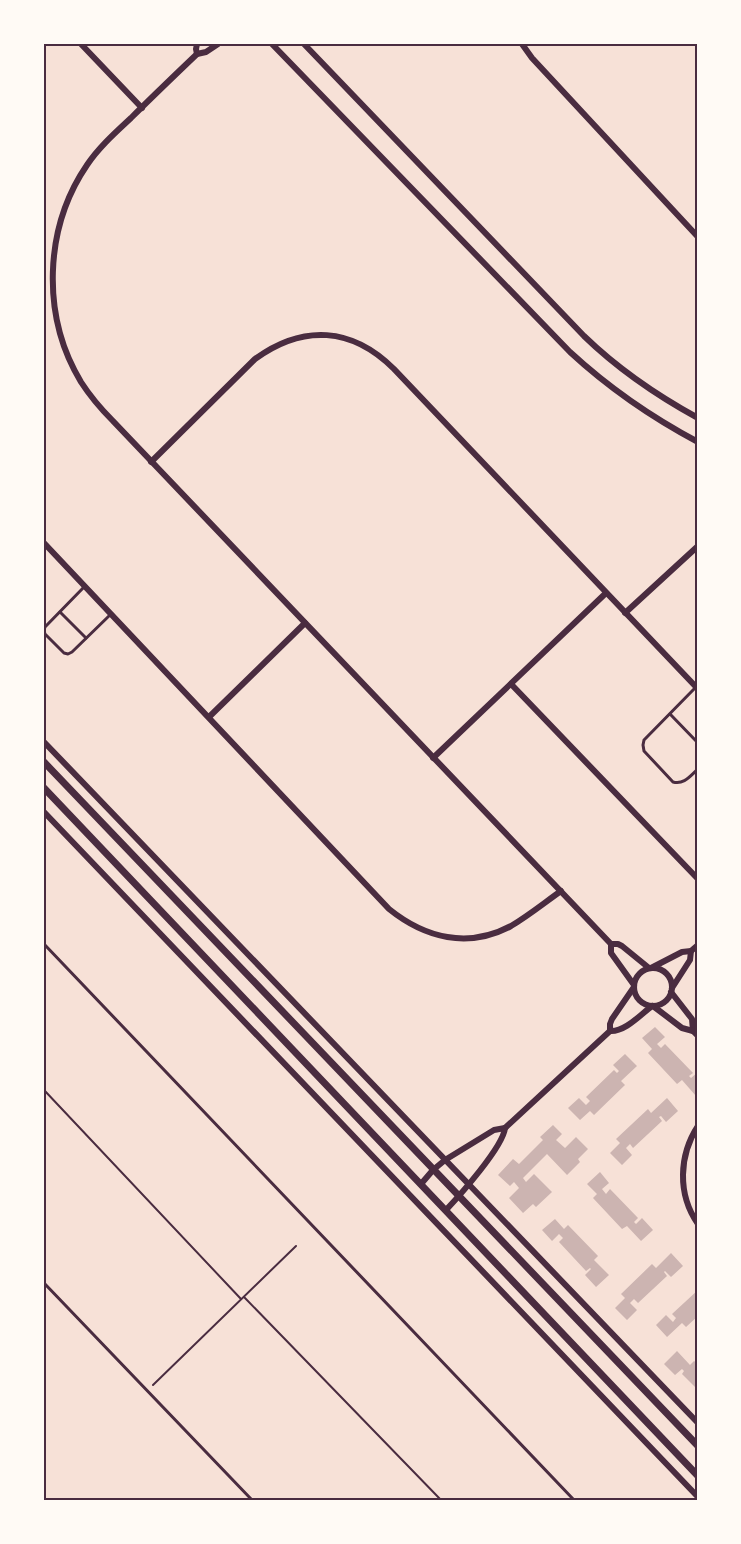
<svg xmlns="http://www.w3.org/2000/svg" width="741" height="1544" font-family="Inter,sans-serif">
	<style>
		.building { fill: #ccb4b1 }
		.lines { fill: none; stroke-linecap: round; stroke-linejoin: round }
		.path { stroke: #4a2c40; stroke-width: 2 }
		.service { stroke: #4a2c40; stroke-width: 3 }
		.minor { stroke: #4a2c40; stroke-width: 6 }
		.tertiary { stroke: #4a2c40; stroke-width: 7 }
		.neatline { fill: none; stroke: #4a2c40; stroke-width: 2 }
	</style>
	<rect width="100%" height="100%" fill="#f7e1d7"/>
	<!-- building -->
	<g class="building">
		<polygon points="655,1027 665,1037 657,1044 661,1048 665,1044 693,1073 689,1076 691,1078 698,1072 698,1094 696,1096 682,1080 677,1084 648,1053 652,1049 642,1038"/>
		<polygon points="625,1054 637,1066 621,1081 625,1085 594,1115 590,1111 580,1120 568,1108 579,1098 586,1105 590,1101 586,1097 614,1070 617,1073 619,1071 613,1065"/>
		<polygon points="667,1098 678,1111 666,1122 661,1116 659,1117 662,1121 633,1148 630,1144 626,1148 632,1155 622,1165 610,1153 620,1143 616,1139 648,1109 651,1113"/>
		<polygon points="553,1125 562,1134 556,1140 565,1148 576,1137 588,1149 578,1159 580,1162 567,1175 547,1154 523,1178 526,1182 534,1174 552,1192 536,1207 533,1204 523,1213 509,1198 519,1188 514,1182 510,1186 498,1175 513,1159 519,1164 543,1140 540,1137"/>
		<polygon points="600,1172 609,1183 602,1189 606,1194 610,1189 638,1218 634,1222 636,1224 642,1218 653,1230 641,1241 627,1226 622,1229 593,1198 597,1194 587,1184"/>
		<polygon points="555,1219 564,1229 568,1225 598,1256 594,1260 609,1275 596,1287 585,1275 591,1269 590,1268 586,1271 559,1242 563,1238 559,1234 552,1241 542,1230"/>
		<polygon points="671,1253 683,1266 671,1277 665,1271 664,1272 667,1276 638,1303 634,1299 630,1303 637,1310 627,1320 615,1308 625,1298 621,1294 652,1264 656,1268"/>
		<polygon points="698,1290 698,1316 686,1327 682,1323 667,1337 656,1325 666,1315 673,1322 676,1318 672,1314"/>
		<polygon points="677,1351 690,1365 694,1361 698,1364 698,1390 682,1374 684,1371 682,1369 675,1375 664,1364"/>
	</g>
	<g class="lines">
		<!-- path -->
		<g class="path">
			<polyline points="44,1090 241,1299"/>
			<polyline points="244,1297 441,1500"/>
			<polyline points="153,1385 296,1246"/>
		</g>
		<!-- service -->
		<g class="service">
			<polyline points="60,612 86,638"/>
			<polyline points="44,630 45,627 85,586"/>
			<polyline points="44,631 45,634 64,653 68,654 72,652 111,614"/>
			<path d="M 695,688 L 644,740 L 643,745 L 644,751 L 673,782 C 684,785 690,776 698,769"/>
			<polyline points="670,714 698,743"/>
			<polyline points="44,944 574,1500"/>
			<polyline points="44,1283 252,1500"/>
		</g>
		<!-- minor -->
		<g class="minor">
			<polyline points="81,44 142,108"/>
			<polyline points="197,44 196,49 197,54"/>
			<path d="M 218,44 L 206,52 L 197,54 C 175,75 153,96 131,118 C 116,132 99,147 87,165 C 44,228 41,316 81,382 C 90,396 101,409 113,421 L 611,944 L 618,944 L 622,946 L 649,968"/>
			<path d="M 272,44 L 570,352 C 609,388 651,417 698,442"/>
			<path d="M 304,44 L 584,336 C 618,369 656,395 698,418"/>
			<polyline points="522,44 532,58 698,237"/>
			<path d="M 151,462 L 255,359 C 303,324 352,327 394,369 L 698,689"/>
			<path d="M 44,543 L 389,909 C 425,938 468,949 511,926 C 528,916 544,903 561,891"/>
			<polyline points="625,613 698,546"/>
			<polyline points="511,684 698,879"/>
			<polyline points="209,717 305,623"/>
			<polyline points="44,742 698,1423"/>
			<polyline points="433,758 606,593"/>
			<polyline points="44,812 698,1497"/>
			<polyline points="611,944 611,953 634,985"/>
			<circle cx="653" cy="987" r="19"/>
			<polyline points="651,968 682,952 691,951 698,945"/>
			<polyline points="672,988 690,960 691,951"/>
			<polyline points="671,992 692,1019 693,1031"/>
			<polyline points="653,1006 682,1028 693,1031 698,1036"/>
			<polyline points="610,1031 610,1024 612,1019 634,987"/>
			<path d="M 698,1126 C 679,1155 677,1194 698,1224"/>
			<polyline points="421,1184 433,1170 445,1160 494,1130 505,1128"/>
			<path d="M 446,1210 C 460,1195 503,1147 505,1128 L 610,1031 C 625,1032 640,1015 652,1006"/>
		</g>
		<!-- tertiary -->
		<g class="tertiary">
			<polyline points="44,762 698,1446"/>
			<polyline points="44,788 698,1476"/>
		</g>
	</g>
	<!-- border -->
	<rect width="741" height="1544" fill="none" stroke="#fffaf5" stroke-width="90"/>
	<rect x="45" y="45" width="651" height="1454" class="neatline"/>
</svg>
